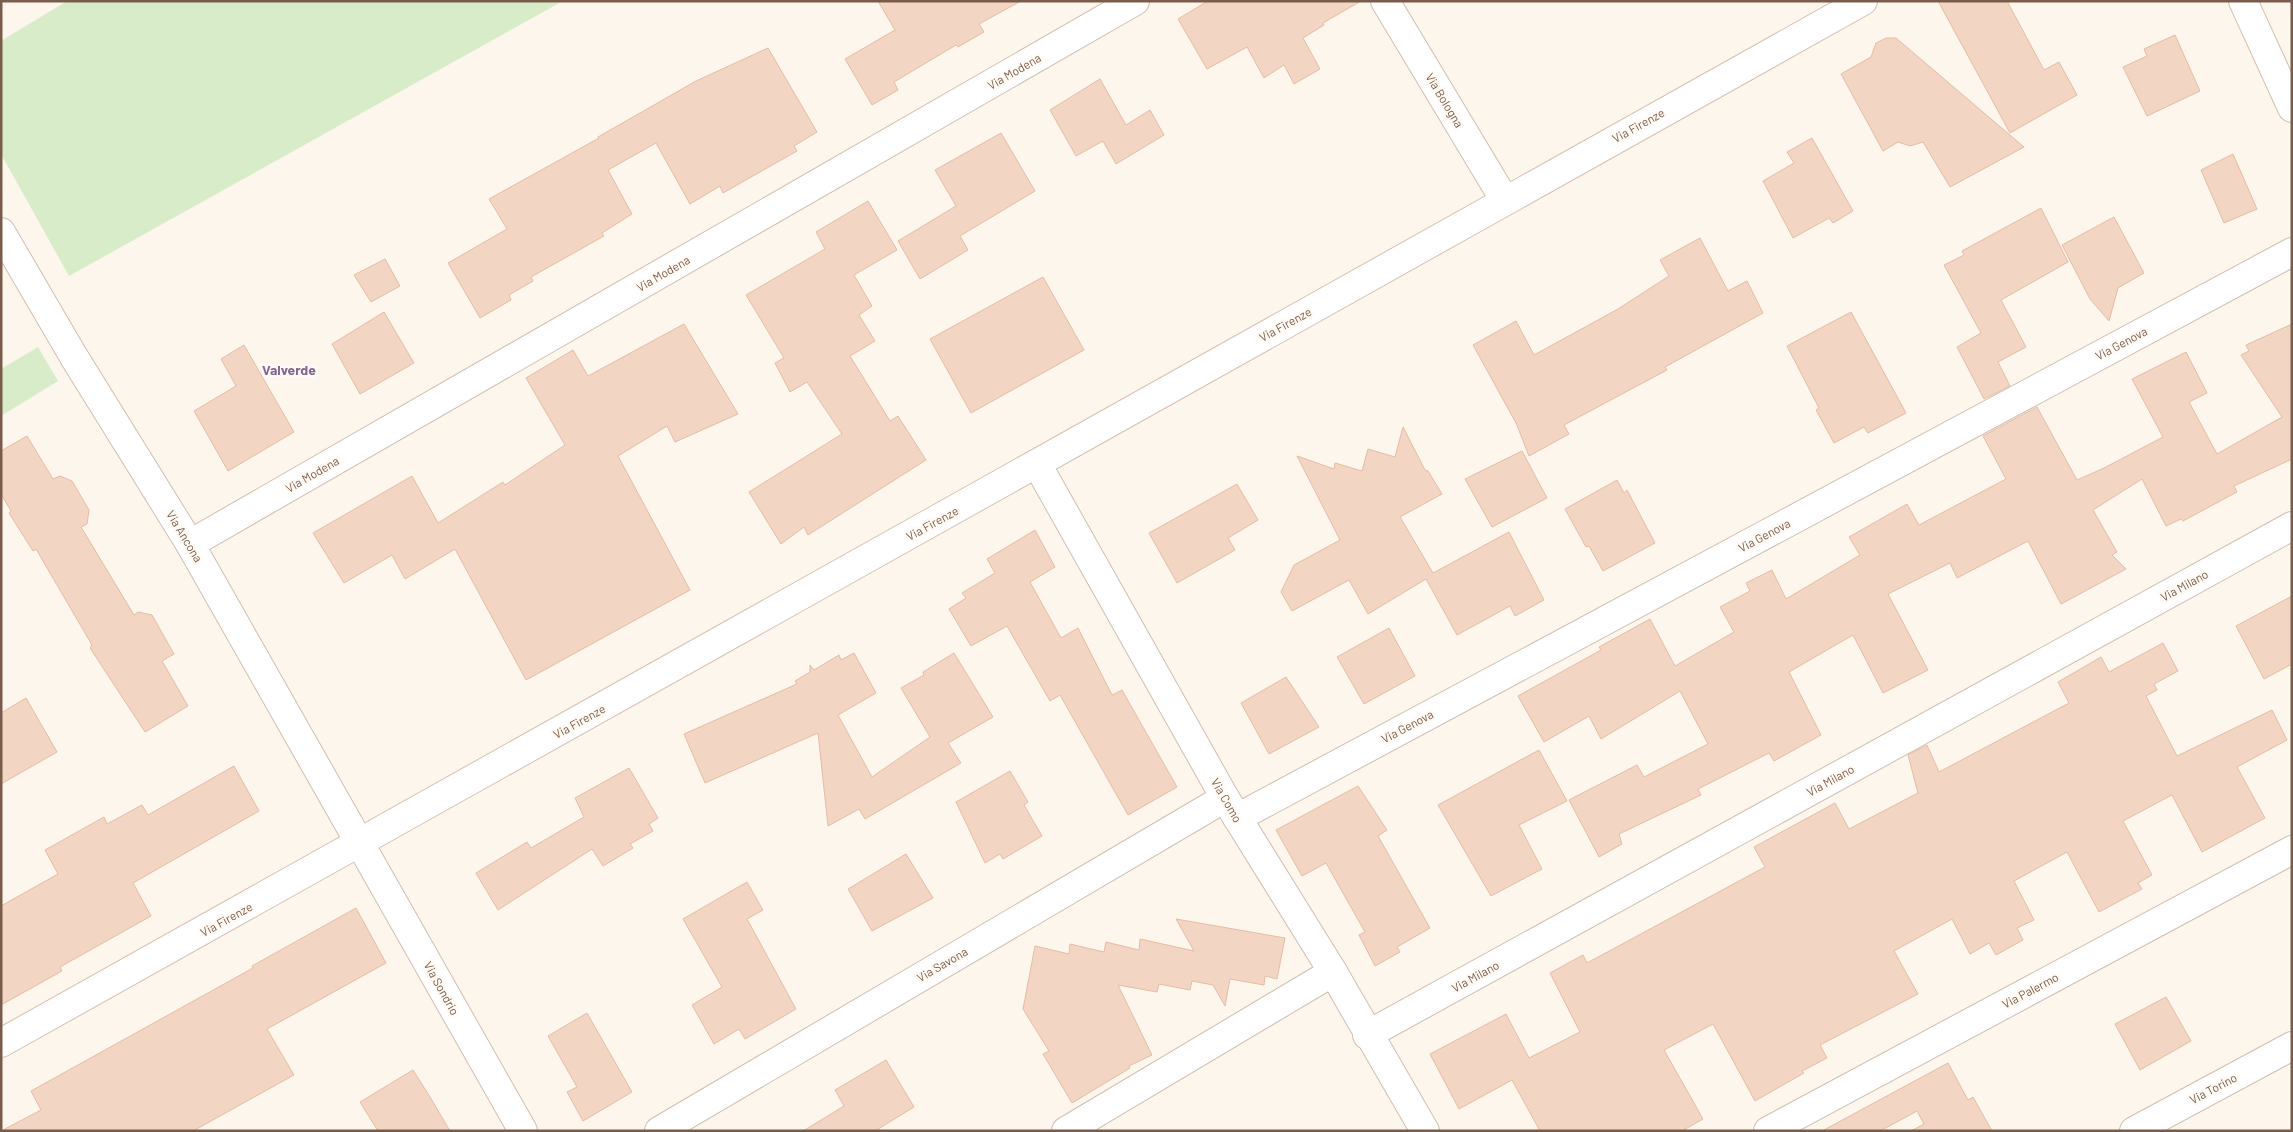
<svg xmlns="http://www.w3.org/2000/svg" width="2293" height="1132" font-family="Barlow,sans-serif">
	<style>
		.green { fill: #d8ecc9 }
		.building { fill: #f3d5c3; stroke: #e6bba3 }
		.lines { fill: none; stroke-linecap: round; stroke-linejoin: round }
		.street-casing { stroke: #d1beb0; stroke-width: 30 }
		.secondary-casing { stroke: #d6c0b0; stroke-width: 30 }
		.street { stroke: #fff; stroke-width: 28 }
		.secondary { stroke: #fff; stroke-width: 28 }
		.labels { text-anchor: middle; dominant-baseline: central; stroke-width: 5; stroke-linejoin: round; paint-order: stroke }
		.street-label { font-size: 12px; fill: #7a5c4d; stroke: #fffaf3 }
		.neighbourhood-label { font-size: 14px; font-weight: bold; fill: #846695; stroke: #fffaf3 }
	</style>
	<rect width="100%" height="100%" fill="#fdf6ec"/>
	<!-- green -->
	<g class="green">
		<polygon points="67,1 563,1 69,276 1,154 1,41"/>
		<polygon points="38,347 58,381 1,416 1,369"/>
	</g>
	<!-- building -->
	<g class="building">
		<polygon points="878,1 1021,1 979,24 984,32 958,47 956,45 894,82 898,90 872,105 845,59 895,30"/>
		<polygon points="1208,1 1361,1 1323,23 1324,25 1303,38 1320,69 1294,84 1284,65 1264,78 1247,47 1207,69 1178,19"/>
		<polygon points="1938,1 2007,1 2044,70 2059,62 2077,95 2010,133"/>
		<polygon points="2175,35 2200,91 2147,116 2123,67 2147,56 2144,49"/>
		<polygon points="1886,38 1896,38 2024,147 1950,187 1923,142 1910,146 1898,142 1883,151 1841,74 1871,57 1876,43"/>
		<polygon points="768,48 817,132 794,146 797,151 723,193 720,186 690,204 656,143 608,170 632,214 602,233 604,236 531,277 533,281 509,295 511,300 480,318 448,263 507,229 489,199 599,138 598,137 696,81"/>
		<polygon points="1100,79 1126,125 1150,110 1164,135 1116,164 1103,141 1076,156 1050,110"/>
		<polygon points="1001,133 1035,191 960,236 968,250 920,279 898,241 956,206 935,170"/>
		<polygon points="1812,138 1853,211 1833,223 1829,218 1793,238 1763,181 1794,163 1787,152"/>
		<polygon points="2233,154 2257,209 2224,223 2201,170"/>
		<polygon points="868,201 897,250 854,275 872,306 859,315 875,341 850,356 890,421 898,416 926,460 808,535 804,527 781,544 749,492 842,434 807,382 790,392 775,363 784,358 746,295 825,249 816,232"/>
		<polygon points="2041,208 2068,262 2001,300 2026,347 1998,362 2010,386 1984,399 1957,347 1981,333 1944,265 1964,255 1962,251"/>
		<polygon points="2114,217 2144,273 2118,288 2109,321 2090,299 2062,245"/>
		<polygon points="1700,238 1728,291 1747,281 1763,313 1665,367 1667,370 1564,425 1569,434 1529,456 1516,423 1473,345 1516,321 1534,355 1618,309 1669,276 1660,260"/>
		<polygon points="385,259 400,286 371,302 354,275"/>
		<polygon points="1043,277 1084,350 971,413 930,339"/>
		<polygon points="384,312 414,363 360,394 332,344"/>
		<polygon points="1851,312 1906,413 1868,433 1864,427 1834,443 1816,410 1819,408 1787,346"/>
		<polygon points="684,324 738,414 675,442 667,426 618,456 690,590 526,680 455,549 405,579 392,555 344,583 313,533 412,476 438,523 503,482 505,485 565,445 526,378 573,350 588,376"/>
		<polygon points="2292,324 2292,459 2234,486 2237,492 2183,521 2181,519 2166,526 2142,479 2093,510 2117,552 2112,555 2126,569 2061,604 2028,541 1957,578 1950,563 1888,594 1928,670 1883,693 1853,635 1789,672 1821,735 1774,761 1769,753 1698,789 1701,795 1619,834 1622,844 1599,857 1569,800 1637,765 1644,777 1708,744 1680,691 1601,739 1589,716 1544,742 1518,696 1601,650 1599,647 1650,619 1675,666 1734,632 1720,607 1750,591 1746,583 1772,570 1786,599 1860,555 1849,537 1907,504 1919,525 2006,479 1983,436 2037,407 2077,480 2104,468 2163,437 2132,379 2186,352 2207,393 2189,402 2217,454 2282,417 2241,355 2249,351 2246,345"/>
		<polygon points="244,345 294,432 228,471 194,411 236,386 221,359"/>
		<polygon points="1403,427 1425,470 1428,471 1442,494 1400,517 1433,573 1509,532 1544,600 1515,616 1510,606 1457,635 1426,579 1368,614 1349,580 1292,611 1281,592 1294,565 1340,540 1297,456 1334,469 1335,463 1362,471 1368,449 1395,457"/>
		<polygon points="27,436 53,479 60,476 72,481 89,510 87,524 81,527 134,615 138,612 152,615 174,654 162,661 188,706 145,732 90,648 92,645 36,549 33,551 9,513 11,511 1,494 1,451"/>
		<polygon points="1522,451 1547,498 1492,527 1465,479"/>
		<polygon points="1617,480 1624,493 1627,490 1655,543 1603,571 1589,546 1586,547 1565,509"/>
		<polygon points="1237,484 1258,520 1228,538 1235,550 1177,583 1149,533"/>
		<polygon points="1035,530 1055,567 1030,582 1061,638 1078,628 1112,695 1122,690 1177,787 1128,815 1060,695 1050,701 1007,626 971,646 949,609 966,598 962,593 995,573 987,559"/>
		<polygon points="2292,596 2292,664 2264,679 2236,626"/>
		<polygon points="1389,628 1415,676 1364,704 1337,657"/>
		<polygon points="2163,643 2178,671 2154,684 2157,690 2146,696 2177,756 2272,710 2287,740 2237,767 2265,818 2202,852 2172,795 2123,821 2152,875 2138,883 2142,889 2099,912 2067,852 2014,881 2034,920 2017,928 2023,940 1996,955 1989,943 1970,954 1952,919 1894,951 1918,994 1820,1045 1827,1058 1802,1071 1804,1073 1755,1101 1713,1024 1664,1050 1703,1119 1682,1131 1540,1131 1512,1080 1459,1109 1430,1054 1506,1014 1529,1058 1580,1032 1550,973 1583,955 1587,963 1765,867 1754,847 1835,803 1849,829 1918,793 1908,755 1927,745 1939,772 2069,703 2058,682 2101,657 2109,672"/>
		<polygon points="854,653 876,693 838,715 872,777 930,737 901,688 924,675 923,672 954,653 993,717 948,743 961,763 865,819 859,809 828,826 818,733 705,783 684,734 797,684 795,681 810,672 810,665 814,670 839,655 841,660"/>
		<polygon points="1286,677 1319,727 1269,754 1241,703"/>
		<polygon points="26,698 57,752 1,784 1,713"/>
		<polygon points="1539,750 1567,801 1519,825 1542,869 1491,896 1438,805"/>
		<polygon points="234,766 259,811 133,883 151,916 60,967 62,971 1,1005 1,906 58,874 45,850 104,817 107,824 142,805 148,815"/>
		<polygon points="629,768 658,818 649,824 653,831 630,844 633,848 603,866 592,849 498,910 476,873 527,842 531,848 584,817 575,798"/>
		<polygon points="1010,771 1028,802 1024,805 1042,836 1003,859 1000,854 985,863 956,802"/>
		<polygon points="1358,786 1387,830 1378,836 1430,928 1397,947 1400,952 1375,966 1359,935 1365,932 1326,863 1302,876 1276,830"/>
		<polygon points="906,854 933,898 872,931 848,889"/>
		<polygon points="747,882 763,910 747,919 796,1009 745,1039 739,1029 714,1044 692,1005 722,987 683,919"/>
		<polygon points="356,908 386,963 267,1029 294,1075 193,1131 1,1131 41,1110 31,1091 253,968 252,966"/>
		<polygon points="1176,919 1285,938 1277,979 1265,976 1264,985 1230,979 1225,1006 1213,985 1192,981 1190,990 1159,984 1157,992 1118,985 1152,1055 1129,1066 1130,1068 1072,1103 1043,1054 1049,1051 1023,1009 1035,946 1069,954 1070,944 1104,952 1106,942 1139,950 1140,939 1194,951"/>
		<polygon points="2166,997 2191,1041 2140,1070 2115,1024"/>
		<polygon points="587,1013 632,1092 583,1121 567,1092 577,1087 548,1036"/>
		<polygon points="886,1060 914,1107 875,1131 803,1131 844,1106 835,1090"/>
		<polygon points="1948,1063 1968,1100 1973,1097 1992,1131 1911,1131 1924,1124 1917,1111 1880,1131 1822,1131"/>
		<polygon points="413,1070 430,1097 450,1131 378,1131 360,1102"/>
	</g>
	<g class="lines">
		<!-- street casing -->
		<g class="street-casing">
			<g id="street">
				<polyline points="1385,1 1504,199"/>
				<polyline points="1,232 74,357 190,544 523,1131"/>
				<polyline points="1037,464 1225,798 1333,972 1425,1131"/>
				<polyline points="190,544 1135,1"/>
				<polyline points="1237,818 2292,252"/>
				<polyline points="1367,1035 2292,526"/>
				<polyline points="659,1131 1225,798"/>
				<polyline points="1066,1131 1333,972"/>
				<polyline points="1768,1131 2292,850"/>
				<polyline points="2134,1131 2292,1046"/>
			</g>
		</g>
		<!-- secondary casing -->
		<g class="secondary-casing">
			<g id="secondary">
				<polyline points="2243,1 2292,108"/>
				<path d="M 1,1043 C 623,699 1241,345 1863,1"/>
			</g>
		</g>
		<!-- street -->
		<use href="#street" class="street"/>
		<!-- secondary -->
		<use href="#secondary" class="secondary"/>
	</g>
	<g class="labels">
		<!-- street labels -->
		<g class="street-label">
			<text transform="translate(1014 71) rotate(-30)">Via Modena</text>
			<text transform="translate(1445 100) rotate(59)">Via Bologna</text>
			<text transform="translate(1638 125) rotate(-29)">Via Firenze</text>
			<text transform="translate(663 273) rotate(-30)">Via Modena</text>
			<text transform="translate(1285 324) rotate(-29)">Via Firenze</text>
			<text transform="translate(2121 343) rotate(-28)">Via Genova</text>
			<text transform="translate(312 474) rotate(-30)">Via Modena</text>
			<text transform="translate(932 523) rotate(-29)">Via Firenze</text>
			<text transform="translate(1764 535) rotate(-28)">Via Genova</text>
			<text transform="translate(185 536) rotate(59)">Via Ancona</text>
			<text transform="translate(2184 585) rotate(-29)">Via Milano</text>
			<text transform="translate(579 721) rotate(-29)">Via Firenze</text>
			<text transform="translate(1407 726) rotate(-28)">Via Genova</text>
			<text transform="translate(1830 780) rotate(-29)">Via Milano</text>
			<text transform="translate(1227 800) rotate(60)">Via Como</text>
			<text transform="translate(226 919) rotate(-29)">Via Firenze</text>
			<text transform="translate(942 964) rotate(-30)">Via Savona</text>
			<text transform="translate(1475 976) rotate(-29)">Via Milano</text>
			<text transform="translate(442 988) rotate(61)">Via Sondrio</text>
			<text transform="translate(2030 990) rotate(-28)">Via Palermo</text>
			<text transform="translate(2213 1088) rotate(-28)">Via Torino</text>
		</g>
		<!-- neighbourhood labels -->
		<g class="neighbourhood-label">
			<text x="289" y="369">Valverde</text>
		</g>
	</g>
	<!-- border -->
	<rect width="2293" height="1132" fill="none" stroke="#7a5c4d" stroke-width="5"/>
</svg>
